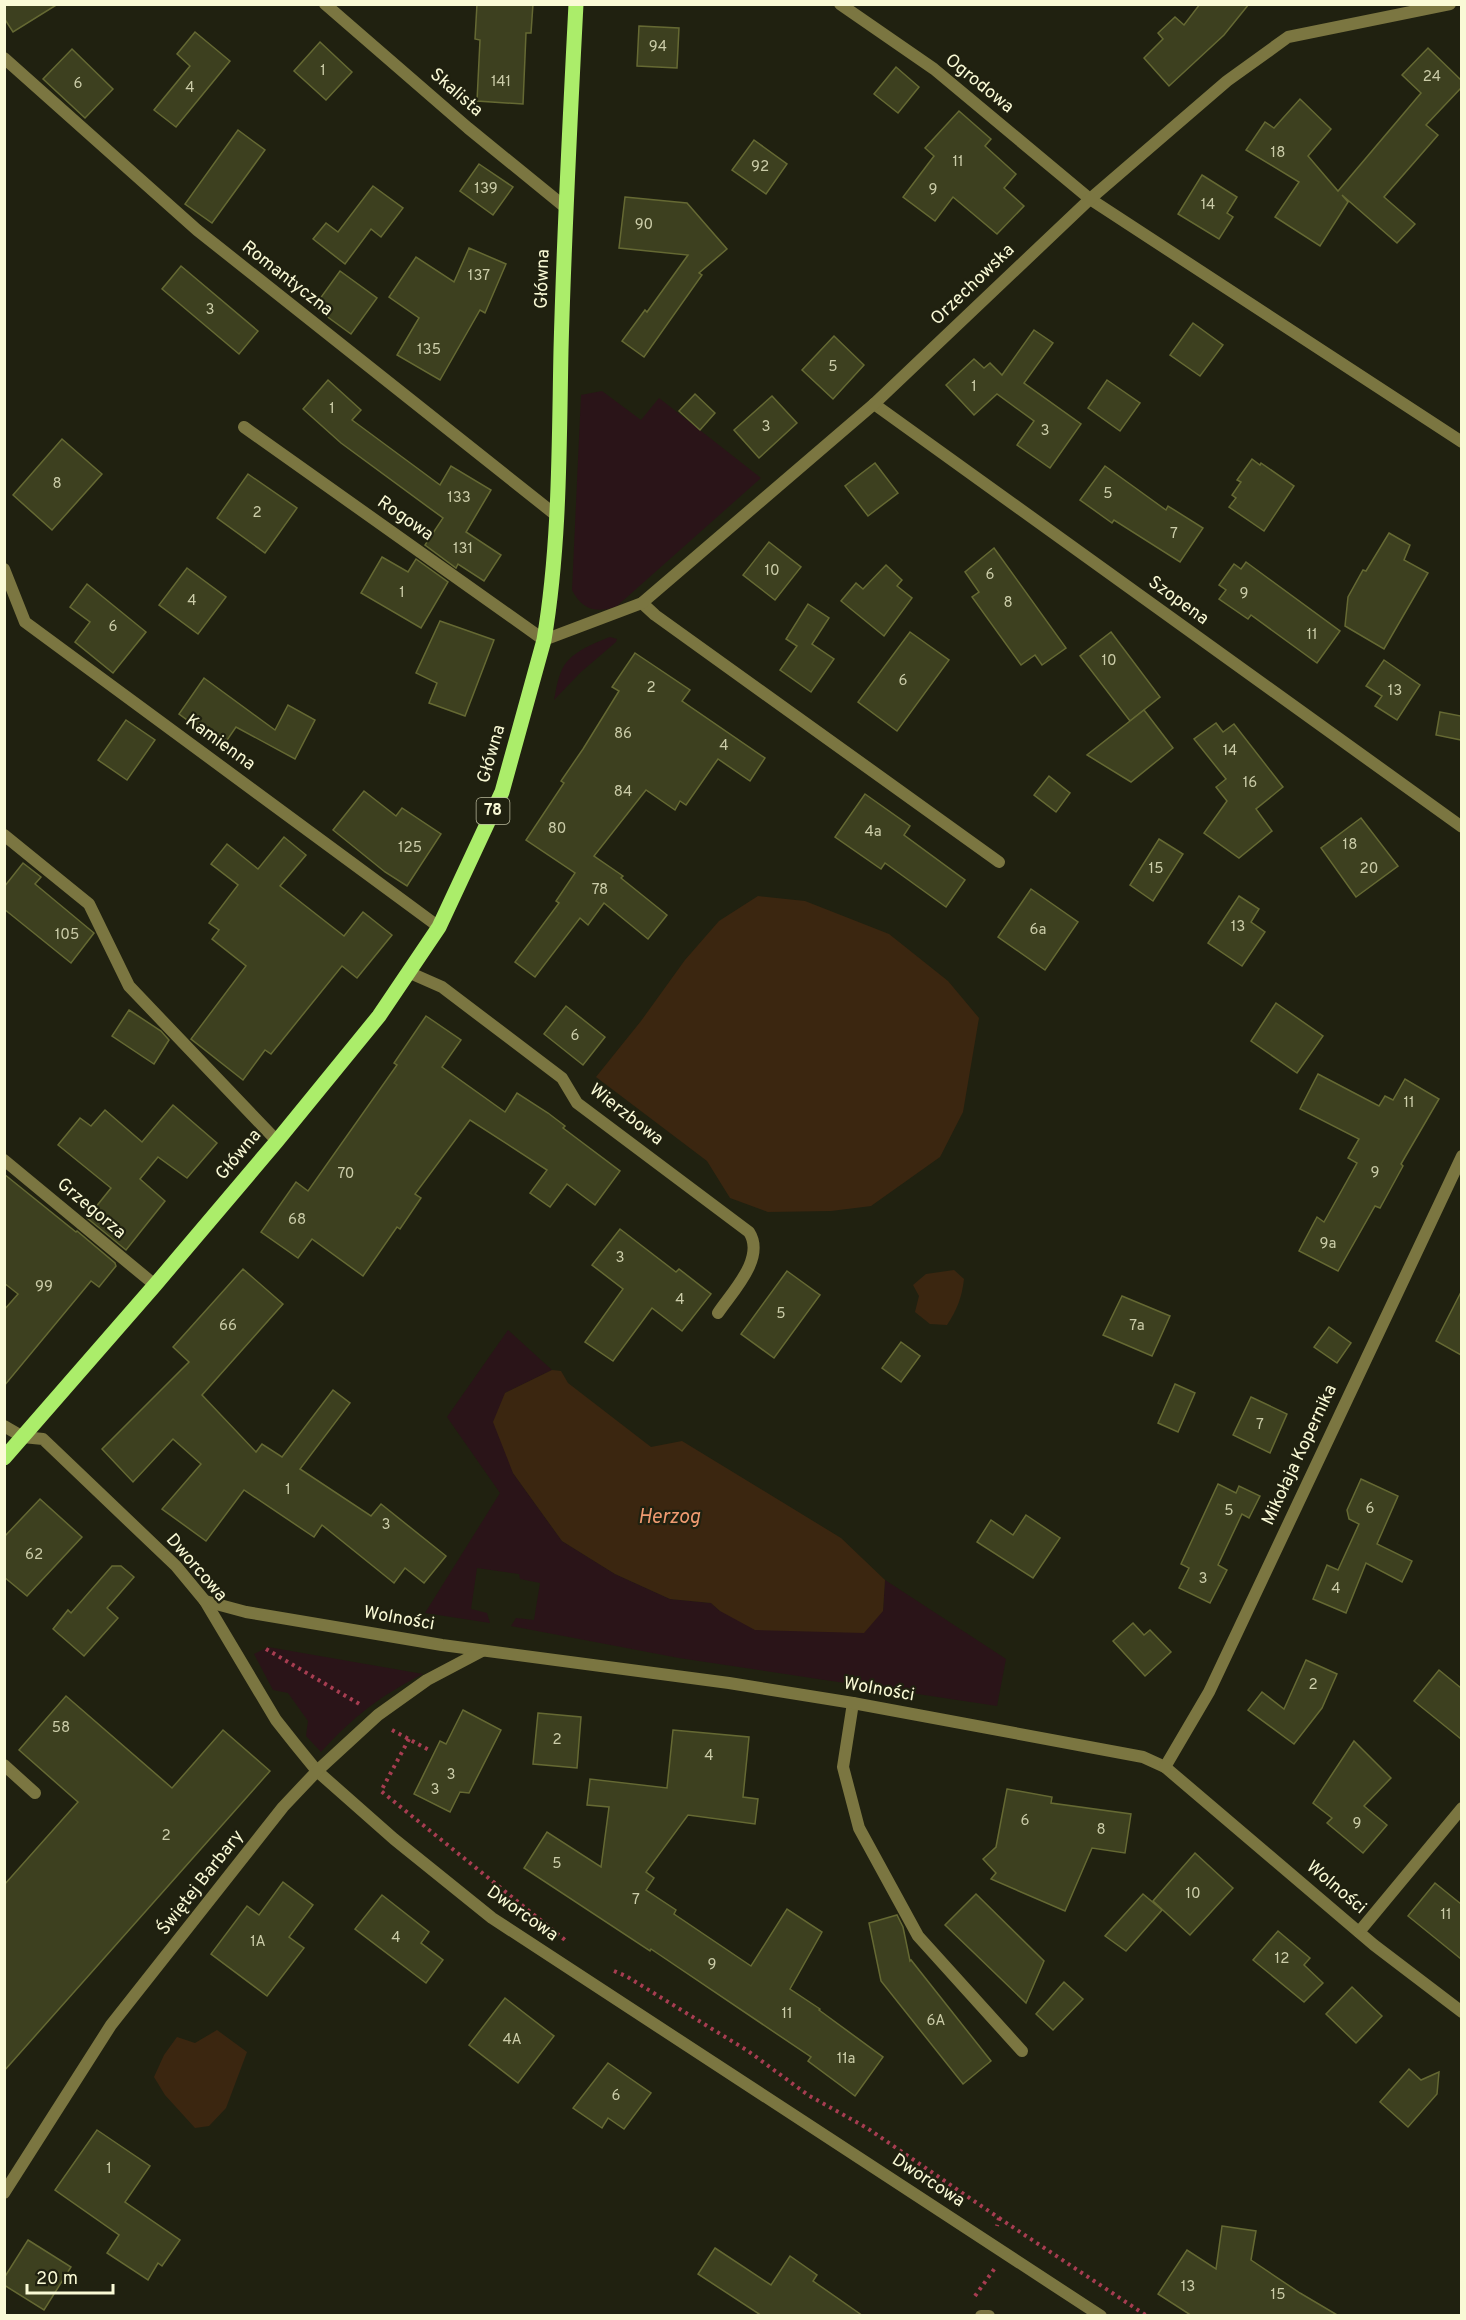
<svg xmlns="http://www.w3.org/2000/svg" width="1466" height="2320" font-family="Overpass,sans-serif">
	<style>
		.green { fill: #2a1418 }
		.water { fill: #3b2610 }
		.building { fill: #3d401f; stroke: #656933; stroke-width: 1.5 }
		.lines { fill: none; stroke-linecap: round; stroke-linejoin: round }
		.path { stroke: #a73d51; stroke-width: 4; stroke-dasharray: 3 4.5; stroke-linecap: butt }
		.service { stroke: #7b7641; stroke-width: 12 }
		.minor { stroke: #7b7641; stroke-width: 12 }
		.primary { stroke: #abed6a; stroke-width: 15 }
		.labels { text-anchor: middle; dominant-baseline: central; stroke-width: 4.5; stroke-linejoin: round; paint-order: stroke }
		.number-label { font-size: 15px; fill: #cbcca8 }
		.shield { fill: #202110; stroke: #b9b99b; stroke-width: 1.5 }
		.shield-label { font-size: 16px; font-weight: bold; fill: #fafad6 }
		.street-label { font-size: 18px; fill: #fafad6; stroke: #202110 }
		.water-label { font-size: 20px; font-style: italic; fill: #ee9a70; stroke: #202110 }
	</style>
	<rect width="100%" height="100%" fill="#202110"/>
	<!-- green -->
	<g class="green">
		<path d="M 602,391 L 641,420 L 659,398 L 761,478 L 617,606 C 597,614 582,610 572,590 L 581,395 Z"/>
		<path d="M 610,637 L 617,639 L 616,642 L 581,672 L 554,700 C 556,691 557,681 561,672 C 568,653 592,644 610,637 Z"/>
		<polygon points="508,1330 552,1370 505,1393 513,1473 562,1541 615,1574 670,1599 711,1603 720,1611 883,1611 885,1580 1006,1659 997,1706 679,1658 511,1626 516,1618 534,1620 540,1583 520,1579 519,1574 477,1568 471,1609 487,1613 490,1623 425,1613 500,1493 447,1417"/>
		<path d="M 268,1647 L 423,1674 C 380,1696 354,1716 321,1752 L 306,1736 L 308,1721 L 288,1693 L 273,1690 L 254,1654 Z"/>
	</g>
	<!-- water -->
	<g class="water">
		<polygon points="758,896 805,901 889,934 948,981 979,1018 963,1112 940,1157 871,1206 831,1211 768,1212 730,1198 707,1161 596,1077 641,1021 685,960 719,921"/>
		<path d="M 954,1270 L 964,1279 C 962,1297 957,1310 947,1325 L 930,1324 L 915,1312 L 919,1296 L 913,1285 L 926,1274 Z"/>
		<polygon points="552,1370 561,1371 568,1383 651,1447 682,1441 841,1538 885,1580 883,1611 864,1633 755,1630 720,1611 711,1603 670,1599 615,1574 562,1541 513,1473 493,1422 505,1393"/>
		<polygon points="217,2030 247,2052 226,2108 209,2126 195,2128 165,2095 154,2077 164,2055 177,2037 195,2043"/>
	</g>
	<!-- building -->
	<g class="building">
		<polygon points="4,4 58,4 13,32 4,18"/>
		<polygon points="477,4 533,4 531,33 526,33 523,104 477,101 480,40 475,39"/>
		<polygon points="1200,4 1249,4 1224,35 1169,86 1144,58 1163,39 1158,33 1175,17 1184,25"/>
		<polygon points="639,26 679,28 677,68 637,66"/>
		<polygon points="195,32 230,61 176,127 154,110 190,66 177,54"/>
		<polygon points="320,42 352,72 326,100 294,71"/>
		<polygon points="1428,48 1461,80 1461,88 1426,125 1438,135 1384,197 1415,224 1397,243 1342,195 1348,202 1320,246 1275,217 1299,182 1246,150 1265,122 1274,128 1300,99 1331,129 1308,156 1338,191 1421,93 1402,75"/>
		<polygon points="72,49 113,89 85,118 43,79"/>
		<polygon points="896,67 919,87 898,113 874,94"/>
		<polygon points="959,111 991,139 985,146 1016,174 1004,188 1024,206 997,234 953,197 935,221 903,197 934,156 925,148"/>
		<polygon points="238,130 265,150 212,223 185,204"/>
		<polygon points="754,140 787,164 766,194 732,170"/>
		<polygon points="479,164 513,187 493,215 460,191"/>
		<polygon points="1202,175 1237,197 1227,213 1233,217 1219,239 1178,214"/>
		<polygon points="373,186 403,208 381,237 371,229 345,264 313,239 326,223 338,232"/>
		<polygon points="625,197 687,203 727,249 699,273 702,275 644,357 622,341 645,310 647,312 688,255 619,248"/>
		<polygon points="469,248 506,264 485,313 480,310 440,380 397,355 419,318 389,297 416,257 454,282"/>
		<polygon points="181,266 258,331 239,354 162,289"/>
		<polygon points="340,271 377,298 351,334 314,307"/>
		<polygon points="1193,323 1223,345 1200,376 1170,355"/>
		<polygon points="1034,330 1053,343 1024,383 1081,424 1050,468 1017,445 1034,421 997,394 974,415 946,385 974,359 984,368 990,363 1002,375"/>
		<polygon points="834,336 864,365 833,399 802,370"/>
		<polygon points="328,380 361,410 352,420 440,485 451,466 491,490 466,532 501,555 484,581 458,564 456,568 425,545 443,518 341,443 303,409"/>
		<polygon points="1107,380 1140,403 1120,431 1088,408"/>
		<polygon points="695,394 715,413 700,430 679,411"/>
		<polygon points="772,396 797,423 759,458 734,430"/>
		<polygon points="62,439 102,474 52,530 13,495"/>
		<polygon points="1252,459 1260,465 1261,463 1294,486 1264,531 1229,507 1236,498 1232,495 1241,482 1237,480"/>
		<polygon points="875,463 898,493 868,516 845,486"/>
		<polygon points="1105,466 1166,510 1168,506 1203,528 1180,562 1114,520 1112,523 1080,500"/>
		<polygon points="248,474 297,508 265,553 217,518"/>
		<polygon points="1389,533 1410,545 1404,560 1428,573 1384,649 1345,626 1348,597 1363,570 1366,571"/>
		<polygon points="769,542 801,567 775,600 743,575"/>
		<polygon points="994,548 1066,648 1042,665 1035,655 1021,665 972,597 979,592 965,572"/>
		<polygon points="382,557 408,572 416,559 448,582 421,628 361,593"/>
		<polygon points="1246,562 1340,631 1317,663 1251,615 1248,619 1219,599 1226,590 1219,585 1234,564 1241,569"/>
		<polygon points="886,565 902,580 897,586 912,598 884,636 841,601 856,583 863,589"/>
		<polygon points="187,568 226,597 198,634 159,605"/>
		<polygon points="87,584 146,632 113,673 75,642 90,622 70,607"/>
		<polygon points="808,604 829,618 812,644 834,659 811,692 780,670 797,646 786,639"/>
		<polygon points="440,621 494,640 465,716 429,703 437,683 416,673"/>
		<polygon points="910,632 949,660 897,731 858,702"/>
		<polygon points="1111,632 1160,697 1130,721 1080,656"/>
		<polygon points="635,653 690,690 682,701 765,758 750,781 718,759 686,805 680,801 675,810 646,790 594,856 623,876 621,878 667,915 648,939 604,903 588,925 580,918 535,977 515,962 559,903 556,901 575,873 526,840 564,783 561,781 583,749 619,691 612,687"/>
		<polygon points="1384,660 1420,685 1397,720 1375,706 1382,696 1366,686"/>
		<polygon points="204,678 275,730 288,705 315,720 295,759 236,727 223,746 179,714"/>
		<polygon points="1144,710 1173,748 1131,782 1087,755"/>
		<polygon points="1440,712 1461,716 1461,740 1436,735"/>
		<polygon points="126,720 155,740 127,780 98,760"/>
		<polygon points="1216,723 1223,732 1234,724 1283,787 1256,809 1272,831 1239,858 1204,833 1227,801 1216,787 1226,779 1194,739"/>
		<polygon points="1049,776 1070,793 1056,812 1034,795"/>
		<polygon points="364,791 396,816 402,808 441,834 407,886 385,872 333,830"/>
		<polygon points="865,794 910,826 904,835 965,880 946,907 885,863 881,869 835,837"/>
		<polygon points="1361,818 1398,866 1356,897 1321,848"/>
		<polygon points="284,837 306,855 280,886 344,936 363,912 392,935 357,978 342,966 271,1054 265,1050 243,1080 191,1039 246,966 212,939 219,930 209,923 238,885 211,864 227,844 258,869"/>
		<polygon points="1159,839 1183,854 1153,901 1130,885"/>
		<polygon points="23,863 41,877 35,884 94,933 71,963 4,909 4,887"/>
		<polygon points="1031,889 1078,922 1045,970 998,937"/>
		<polygon points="1239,896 1259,909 1251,922 1265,932 1242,966 1208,943"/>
		<polygon points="1276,1003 1323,1036 1297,1073 1251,1041"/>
		<polygon points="566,1006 605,1037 583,1065 544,1034"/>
		<polygon points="129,1010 161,1031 169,1040 154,1064 112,1036"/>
		<polygon points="426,1016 461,1040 442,1067 505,1112 517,1093 548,1113 565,1126 563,1128 620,1171 595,1205 567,1184 550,1207 530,1193 547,1170 470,1120 415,1194 421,1198 400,1229 397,1227 363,1276 312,1239 298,1258 261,1232 296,1182 308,1191 397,1065 394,1063"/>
		<polygon points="1318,1074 1379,1106 1385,1096 1393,1100 1405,1079 1439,1099 1401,1164 1403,1166 1380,1208 1375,1206 1338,1271 1299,1251 1317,1217 1324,1222 1357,1163 1348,1158 1359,1139 1300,1109"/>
		<polygon points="173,1105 217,1143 187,1178 158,1157 140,1179 165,1201 126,1250 87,1218 111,1188 58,1145 80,1118 91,1126 105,1110 142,1142"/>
		<polygon points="4,1174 76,1232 77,1231 115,1263 116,1266 99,1287 91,1281 4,1386 4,1310 18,1294 4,1283"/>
		<polygon points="620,1229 676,1272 679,1269 711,1294 682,1331 652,1308 613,1361 585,1342 623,1289 592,1265"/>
		<polygon points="243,1269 283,1304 202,1395 256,1452 262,1444 282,1457 333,1390 350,1403 300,1469 371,1516 381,1504 446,1556 424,1583 405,1568 394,1583 322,1525 314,1537 244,1490 206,1541 162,1509 201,1464 173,1439 133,1482 102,1449 189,1362 173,1347"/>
		<polygon points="787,1271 820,1295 774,1358 741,1334"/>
		<polygon points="1461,1292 1461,1355 1436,1341"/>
		<polygon points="1122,1296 1170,1316 1152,1356 1103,1335"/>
		<polygon points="1329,1327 1351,1343 1337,1363 1314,1347"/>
		<polygon points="901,1342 920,1356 901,1382 882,1368"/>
		<polygon points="1175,1384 1195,1393 1178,1432 1158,1423"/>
		<polygon points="1251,1397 1287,1414 1270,1453 1233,1435"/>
		<polygon points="1361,1479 1398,1496 1377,1544 1412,1561 1402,1582 1366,1563 1346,1613 1313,1599 1327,1565 1338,1570 1359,1524 1349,1519 1347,1510"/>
		<polygon points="1218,1484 1236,1493 1239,1486 1260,1496 1249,1518 1242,1514 1218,1565 1227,1570 1210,1603 1179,1588 1189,1568 1181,1564"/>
		<polygon points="40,1499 82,1537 27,1596 4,1577 4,1537"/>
		<polygon points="1026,1515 1060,1538 1033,1578 977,1542 991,1520 1013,1535"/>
		<polygon points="112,1566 121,1566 134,1577 107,1608 118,1618 84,1656 53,1629 68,1610 71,1613"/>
		<polygon points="1133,1623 1144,1635 1150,1630 1171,1652 1145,1676 1113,1641"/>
		<polygon points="1306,1660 1337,1674 1322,1708 1294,1744 1248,1710 1262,1692 1284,1709"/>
		<polygon points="1439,1670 1461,1688 1461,1739 1414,1701"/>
		<polygon points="66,1696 172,1788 223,1730 270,1771 4,2071 4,1885 78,1802 19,1750"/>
		<polygon points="463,1710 501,1730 469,1793 460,1792 450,1812 414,1794 440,1741 446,1744"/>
		<polygon points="538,1713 581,1717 577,1768 533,1764"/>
		<polygon points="673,1730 749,1737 743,1797 758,1799 755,1824 688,1815 646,1872 654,1878 646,1890 676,1910 674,1914 751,1966 787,1909 822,1932 790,1989 820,2009 819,2010 883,2057 855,2096 808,2061 811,2057 651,1949 650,1951 524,1868 547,1832 601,1867 609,1807 587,1805 590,1779 667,1788"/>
		<polygon points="1354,1741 1391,1778 1364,1806 1387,1825 1363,1853 1327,1823 1332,1818 1313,1803"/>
		<polygon points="1007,1789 1052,1797 1051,1803 1131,1814 1125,1853 1092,1848 1065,1911 991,1879 996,1873 983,1859 996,1847"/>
		<polygon points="1195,1853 1233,1888 1190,1935 1153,1901"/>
		<polygon points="283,1882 313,1905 289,1937 304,1948 267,1996 211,1954 247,1906 259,1915"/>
		<polygon points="1435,1883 1461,1904 1461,1959 1408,1916"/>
		<polygon points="976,1894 1044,1961 1026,2003 945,1925"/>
		<polygon points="1143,1894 1162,1910 1126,1951 1105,1936"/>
		<polygon points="382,1895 429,1932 421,1943 443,1960 426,1983 355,1929"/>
		<polygon points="897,1915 903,1927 910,1961 911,1960 991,2061 963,2084 881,1981 869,1923"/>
		<polygon points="1278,1931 1310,1958 1304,1965 1323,1983 1304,2002 1253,1960"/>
		<polygon points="1064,1982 1083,1999 1053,2030 1036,2014"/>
		<polygon points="1352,1987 1382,2016 1356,2043 1326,2014"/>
		<polygon points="505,1998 554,2036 518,2083 469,2045"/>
		<polygon points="608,2063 651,2093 624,2129 608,2118 602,2128 573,2108"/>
		<polygon points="1409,2069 1421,2080 1439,2072 1437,2094 1408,2127 1380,2102"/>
		<polygon points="97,2130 150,2166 125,2202 180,2240 162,2266 158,2263 148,2280 107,2253 119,2235 55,2190"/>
		<polygon points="1222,2226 1256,2231 1251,2260 1300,2293 1339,2316 1192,2316 1158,2294 1187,2250 1216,2269"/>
		<polygon points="28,2240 71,2267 44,2310 4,2285 4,2278"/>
		<polygon points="715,2248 771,2285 790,2256 817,2275 813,2281 863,2316 762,2316 698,2274"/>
	</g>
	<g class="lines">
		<!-- path -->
		<g class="path">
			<polyline points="266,1649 361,1705"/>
			<polyline points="392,1730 429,1750"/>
			<polyline points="409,1739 381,1791 565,1940"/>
			<polyline points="614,1971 626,1976 748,2051 808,2095 867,2128 999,2218 997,2226"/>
			<polyline points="999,2218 1147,2316"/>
			<polyline points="975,2296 995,2268"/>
		</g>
		<!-- service -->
		<g class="service">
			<polyline points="840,4 934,69 1090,199 1462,442"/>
			<polyline points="642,603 655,615 999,862"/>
			<polyline points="4,835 89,904 129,986 277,1141"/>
			<polyline points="853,1703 843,1767 859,1828 918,1936 1022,2051"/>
		</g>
		<!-- minor -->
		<g class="minor">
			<polyline points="325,4 468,128 565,207"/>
			<polyline points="4,58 197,230 557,516"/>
			<polyline points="874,404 1462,827"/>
			<polyline points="244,427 544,640 642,603 874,404 1090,199 1227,81 1288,37 1450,4"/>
			<polyline points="4,569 25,622 439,927"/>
			<path d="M 408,972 L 442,987 L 562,1078 L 577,1103 L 749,1232 C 766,1258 732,1292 718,1313"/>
			<polyline points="4,1160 155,1285"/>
			<polyline points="4,1426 23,1437 43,1439 176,1566 205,1601 276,1720 295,1744 317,1771 394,1839 492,1918 1101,2316"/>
			<polyline points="205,1601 246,1612 442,1645 729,1683 853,1703 1143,1757 1165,1767 1374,1945 1462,2012"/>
			<polyline points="4,1765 35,1793"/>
			<polyline points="1165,1767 1209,1692 1462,1156"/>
			<polyline points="1359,1932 1462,1808"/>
			<polyline points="4,2193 111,2025 283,1807 317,1771 378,1715 427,1680 482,1651"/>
			<polyline points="981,2316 989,2316"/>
		</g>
		<!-- primary -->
		<path class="primary" d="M 4,1458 L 155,1285 L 277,1141 L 379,1016 L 439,927 L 502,792 L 544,640 C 560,545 559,446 561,350 C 564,234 570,120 576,4"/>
	</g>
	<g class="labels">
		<!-- number labels -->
		<g class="number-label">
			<text x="658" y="47">94</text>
			<text x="323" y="71">1</text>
			<text x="1432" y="77">24</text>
			<text x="501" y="82">141</text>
			<text x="78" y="84">6</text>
			<text x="190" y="88">4</text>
			<text x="1278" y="153">18</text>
			<text x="958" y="162">11</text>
			<text x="760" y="167">92</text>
			<text x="486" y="189">139</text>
			<text x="933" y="190">9</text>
			<text x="1208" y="205">14</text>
			<text x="644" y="225">90</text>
			<text x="479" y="276">137</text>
			<text x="210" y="310">3</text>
			<text x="429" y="350">135</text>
			<text x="833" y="367">5</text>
			<text x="974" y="387">1</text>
			<text x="332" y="409">1</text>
			<text x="766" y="427">3</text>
			<text x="1045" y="431">3</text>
			<text x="57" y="484">8</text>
			<text x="1108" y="494">5</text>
			<text x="459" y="498">133</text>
			<text x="257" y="513">2</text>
			<text x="1174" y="534">7</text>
			<text x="463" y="549">131</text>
			<text x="772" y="571">10</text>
			<text x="990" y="575">6</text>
			<text x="402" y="593">1</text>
			<text x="1244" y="594">9</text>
			<text x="192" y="601">4</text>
			<text x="1008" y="603">8</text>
			<text x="113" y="627">6</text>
			<text x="1312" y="635">11</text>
			<text x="1109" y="661">10</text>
			<text x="903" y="681">6</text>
			<text x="651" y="688">2</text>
			<text x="1395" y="691">13</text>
			<text x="623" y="734">86</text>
			<text x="724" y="746">4</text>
			<text x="1230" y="751">14</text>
			<text x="1250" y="783">16</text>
			<text x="623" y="792">84</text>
			<text x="557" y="829">80</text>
			<text x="873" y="832">4a</text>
			<text x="1350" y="845">18</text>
			<text x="410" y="848">125</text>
			<text x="1156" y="869">15</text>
			<text x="1369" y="869">20</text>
			<text x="600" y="890">78</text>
			<text x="1238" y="927">13</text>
			<text x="1038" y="930">6a</text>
			<text x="67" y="935">105</text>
			<text x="575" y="1036">6</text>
			<text x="1409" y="1103">11</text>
			<text x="1375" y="1173">9</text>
			<text x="346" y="1174">70</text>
			<text x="297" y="1220">68</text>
			<text x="1328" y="1244">9a</text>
			<text x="620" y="1258">3</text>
			<text x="44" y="1287">99</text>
			<text x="680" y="1300">4</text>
			<text x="781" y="1314">5</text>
			<text x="228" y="1326">66</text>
			<text x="1137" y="1326">7a</text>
			<text x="1260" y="1425">7</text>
			<text x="288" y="1490">1</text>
			<text x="1370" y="1509">6</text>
			<text x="1229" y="1511">5</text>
			<text x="386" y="1525">3</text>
			<text x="34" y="1555">62</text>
			<text x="1203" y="1579">3</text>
			<text x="1336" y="1589">4</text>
			<text x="1313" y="1685">2</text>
			<text x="61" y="1728">58</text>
			<text x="557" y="1740">2</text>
			<text x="709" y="1756">4</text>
			<text x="451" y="1775">3</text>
			<text x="435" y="1790">3</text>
			<text x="1025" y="1821">6</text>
			<text x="1357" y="1824">9</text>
			<text x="1101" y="1830">8</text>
			<text x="166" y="1836">2</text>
			<text x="557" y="1864">5</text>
			<text x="1193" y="1894">10</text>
			<text x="636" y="1900">7</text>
			<text x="1446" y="1915">11</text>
			<text x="396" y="1938">4</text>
			<text x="258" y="1942">1A</text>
			<text x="1282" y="1959">12</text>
			<text x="712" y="1965">9</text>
			<text x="787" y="2014">11</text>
			<text x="936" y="2021">6A</text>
			<text x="512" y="2040">4A</text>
			<text x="846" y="2059">11a</text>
			<text x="616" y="2096">6</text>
			<text x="109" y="2169">1</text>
			<text x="1188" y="2287">13</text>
			<text x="1278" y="2295">15</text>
		</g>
		<!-- shield labels -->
		<rect class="shield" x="476.5" y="798" width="33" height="26" rx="4.5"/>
		<g class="shield-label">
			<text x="493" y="811">78</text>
		</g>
		<!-- street labels -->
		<g class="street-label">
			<text transform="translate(979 84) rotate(39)">Ogrodowa</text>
			<text transform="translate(456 93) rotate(41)">Skalista</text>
			<text transform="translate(287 279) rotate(38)">Romantyczna</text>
			<text transform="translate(543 279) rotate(-88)">Główna</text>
			<text transform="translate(973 285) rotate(-44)">Orzechowska</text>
			<text transform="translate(405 519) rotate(35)">Rogowa</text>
			<text transform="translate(1178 601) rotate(36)">Szopena</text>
			<text transform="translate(220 743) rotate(36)">Kamienna</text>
			<text transform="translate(492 754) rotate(-74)">Główna</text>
			<text transform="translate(626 1115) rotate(38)">Wierzbowa</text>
			<text transform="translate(239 1155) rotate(-50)">Główna</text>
			<text transform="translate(91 1209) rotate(40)">Grzegorza</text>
			<text transform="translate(1300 1455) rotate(-65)">Mikołaja Kopernika</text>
			<text transform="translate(196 1568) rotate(49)">Dworcowa</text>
			<text transform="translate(399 1619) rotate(10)">Wolności</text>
			<text transform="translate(879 1690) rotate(10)">Wolności</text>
			<text transform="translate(201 1883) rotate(-52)">Świętej Barbary</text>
			<text transform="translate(1336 1888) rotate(40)">Wolności</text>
			<text transform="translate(522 1914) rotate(35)">Dworcowa</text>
			<text transform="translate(928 2181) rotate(33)">Dworcowa</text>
		</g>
		<!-- water labels -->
		<g class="water-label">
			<text x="669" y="1518">Herzog</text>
		</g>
	</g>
	<!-- border -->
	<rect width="1466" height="2320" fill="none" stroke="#fafad6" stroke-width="12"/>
	<!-- scale -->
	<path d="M27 2284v9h86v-9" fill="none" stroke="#fafad6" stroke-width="3"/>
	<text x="36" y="2284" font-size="18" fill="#fafad6" stroke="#202110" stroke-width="4.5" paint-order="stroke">20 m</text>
</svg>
